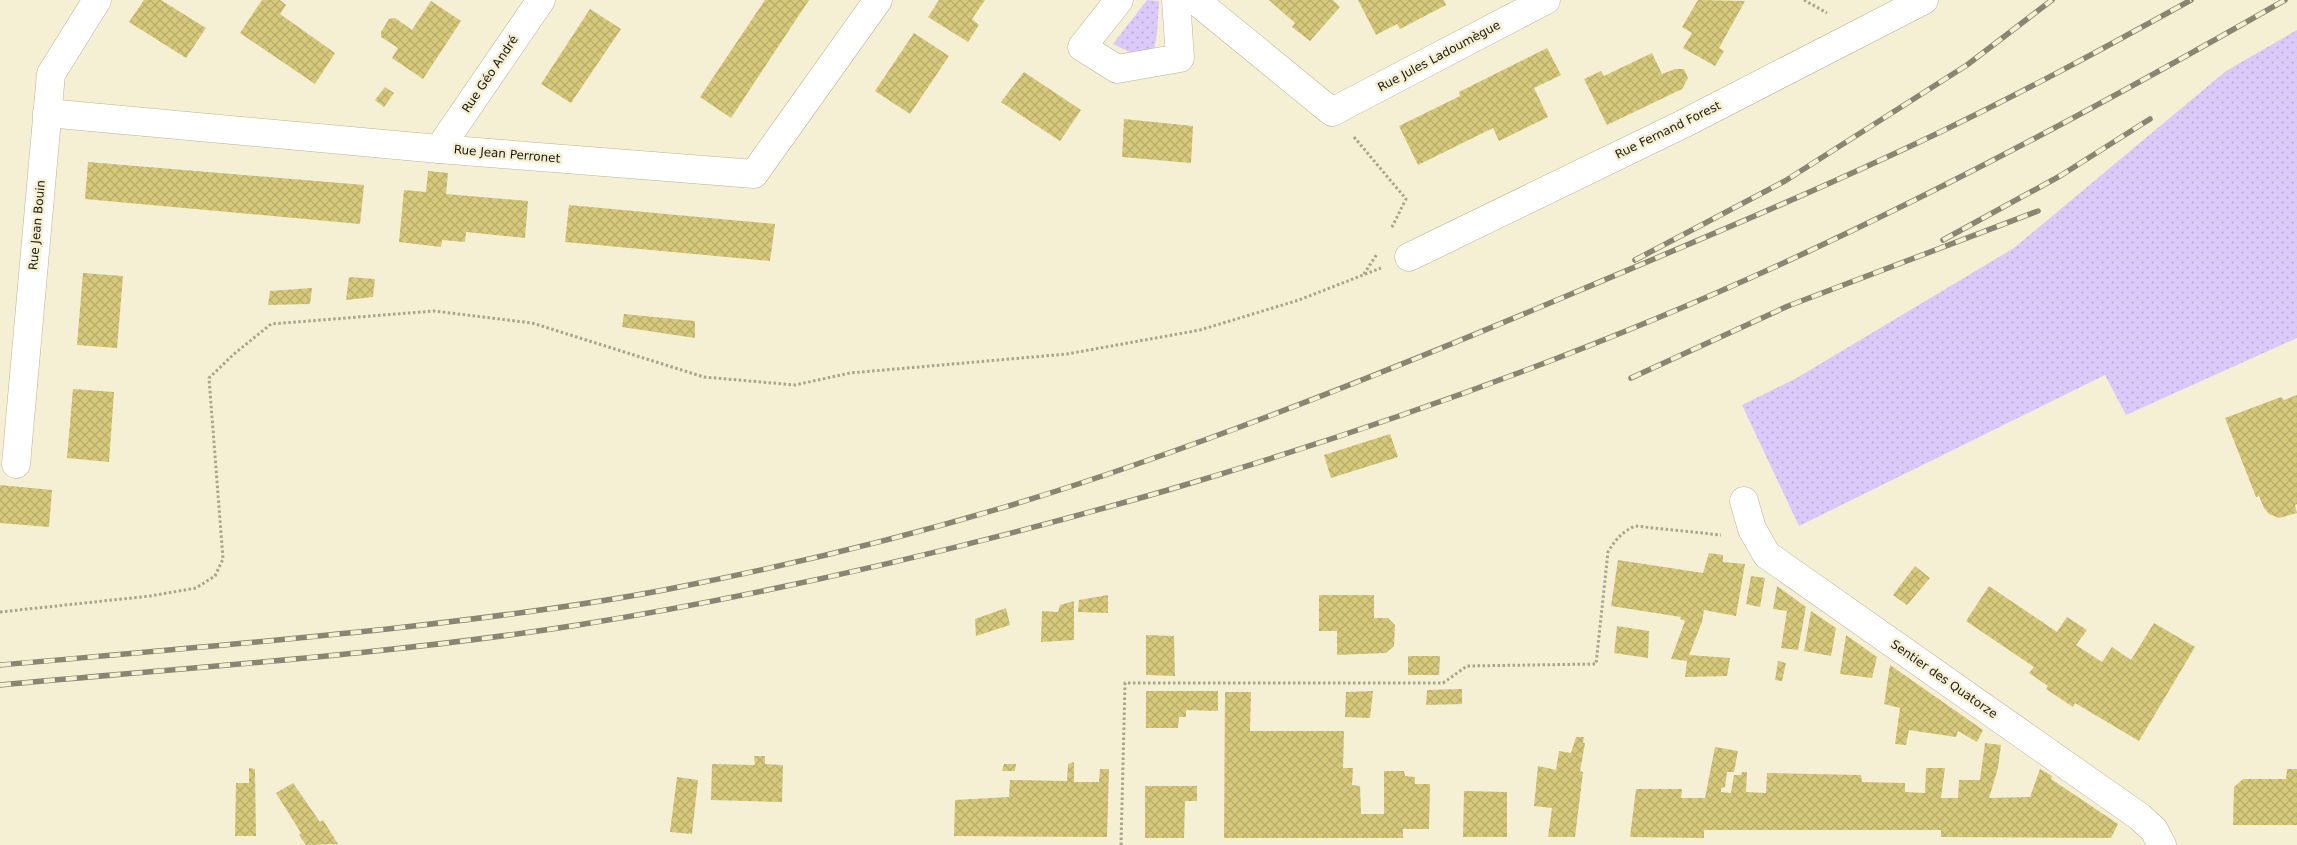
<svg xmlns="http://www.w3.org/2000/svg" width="2297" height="845" font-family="'DejaVu Sans',sans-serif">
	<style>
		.grass { fill: url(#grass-dots) }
		.building { fill: url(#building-cross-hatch) }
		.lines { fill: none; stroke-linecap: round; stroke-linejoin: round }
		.minor-casing { stroke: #b8b397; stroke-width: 29 }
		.path { stroke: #a8a48e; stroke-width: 3; stroke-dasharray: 2.5 2.5; stroke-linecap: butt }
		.minor { stroke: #fff; stroke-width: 28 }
		.rail-casing { stroke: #898572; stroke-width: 5.5 }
		.rail { stroke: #f5f0d3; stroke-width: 4; stroke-dasharray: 11; stroke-linecap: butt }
		.labels { text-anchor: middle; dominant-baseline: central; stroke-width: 5; stroke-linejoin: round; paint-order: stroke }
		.street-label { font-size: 12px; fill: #1b190f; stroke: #f5f0d3 }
	</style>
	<defs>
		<pattern id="grass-dots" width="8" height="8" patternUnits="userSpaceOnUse" patternTransform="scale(1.25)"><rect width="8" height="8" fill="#dbc9f9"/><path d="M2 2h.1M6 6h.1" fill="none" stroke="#bbacd4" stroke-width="1.8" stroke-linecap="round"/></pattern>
		<pattern id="building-cross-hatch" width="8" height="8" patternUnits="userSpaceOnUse" patternTransform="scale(1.25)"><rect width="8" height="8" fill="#d6c97b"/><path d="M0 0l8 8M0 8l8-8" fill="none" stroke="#b7ac69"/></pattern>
	</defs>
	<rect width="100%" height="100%" fill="#f5f0d3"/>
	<!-- grass -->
	<g class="grass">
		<polygon points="1147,0 1159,1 1157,33 1152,63 1113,44"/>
		<polygon points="2297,30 2297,338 2126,415 2105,375 1799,526 1742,405 1795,379 2014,248 2226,71"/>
	</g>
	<!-- building -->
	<g class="building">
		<polygon points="144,0 161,0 206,28 186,58 129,22"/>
		<polygon points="262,0 280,0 286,5 280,14 335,53 315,84 240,33"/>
		<polygon points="765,0 809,0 731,118 700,97"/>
		<polygon points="939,0 985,0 972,19 979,25 968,42 928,17"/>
		<polygon points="1269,0 1333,0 1340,7 1310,41 1292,27 1295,23"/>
		<polygon points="1358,0 1444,0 1446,5 1400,29 1397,24 1376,35"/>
		<polygon points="1698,0 1745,1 1719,48 1724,51 1715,66 1683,48 1692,33 1682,27"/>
		<polygon points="431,1 461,21 423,79 392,58 398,48 381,37 381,32 389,19 395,18 412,30"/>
		<polygon points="590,9 621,29 571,103 541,84"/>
		<polygon points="914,33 949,56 910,114 875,91"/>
		<polygon points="1547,48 1561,75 1534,88 1548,117 1499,141 1493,128 1418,165 1399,126 1460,96 1459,92"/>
		<polygon points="1652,53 1662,74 1675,69 1684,69 1688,78 1682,89 1607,125 1584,79 1601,71 1604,76"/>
		<polygon points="1024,72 1081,110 1060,141 1001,102"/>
		<polygon points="385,87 394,93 384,107 375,100"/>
		<polygon points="1124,119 1193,126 1191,163 1122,157"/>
		<polygon points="88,162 364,185 360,224 85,199"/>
		<polygon points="428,171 448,173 446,194 528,201 525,238 466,232 465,242 442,240 441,247 399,242 404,190 426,192"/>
		<polygon points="569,205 775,224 770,261 565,242"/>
		<polygon points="83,273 123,276 117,348 77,345"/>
		<polygon points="349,277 375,279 373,297 346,300"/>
		<polygon points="312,288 310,304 268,305 270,291"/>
		<polygon points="624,314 695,321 695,338 622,327"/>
		<polygon points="73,389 114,392 109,462 67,458"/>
		<polygon points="2297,395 2297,504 2295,505 2297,513 2279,518 2269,514 2264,508 2259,496 2256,497 2225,418 2281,397 2284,400"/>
		<polygon points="1390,434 1398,457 1331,478 1324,455"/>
		<polygon points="0,485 52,490 49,527 0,523"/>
		<polygon points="1709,553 1723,555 1723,562 1745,564 1736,616 1704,610 1702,622 1689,655 1730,658 1727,676 1685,677 1687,661 1671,659 1685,621 1680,619 1681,617 1611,606 1618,560 1703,573"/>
		<polygon points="1915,566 1930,578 1907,605 1893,595"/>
		<polygon points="1751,576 1765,578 1760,607 1746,604"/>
		<polygon points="1777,586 1806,607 1798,650 1781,648 1787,611 1773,609"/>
		<polygon points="1989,586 2057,632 2067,617 2087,630 2076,645 2102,662 2112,647 2131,660 2154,623 2195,647 2139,741 2075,703 2073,707 2046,689 2048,686 2029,673 2034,667 1966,621"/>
		<polygon points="1108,595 1108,613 1078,612 1079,600"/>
		<polygon points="1319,595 1374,595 1374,618 1388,618 1395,625 1394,646 1386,653 1337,655 1337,631 1319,631"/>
		<polygon points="1074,601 1074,640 1041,642 1042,611 1058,612 1060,605"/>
		<polygon points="1006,608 1010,625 976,636 975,619"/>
		<polygon points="1811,611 1836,628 1831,656 1804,651"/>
		<polygon points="1617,626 1649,631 1648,658 1614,653"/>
		<polygon points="1146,635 1174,636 1175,676 1146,675"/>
		<polygon points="1846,635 1877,657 1872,678 1840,674"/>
		<polygon points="1408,656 1440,656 1439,675 1408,675"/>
		<polygon points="1778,661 1786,663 1782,681 1775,680"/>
		<polygon points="1890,665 1983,730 1977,742 1958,731 1956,737 1909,730 1906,745 1895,744 1900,708 1884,704"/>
		<polygon points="1462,689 1462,704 1426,705 1427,690"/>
		<polygon points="1146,691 1218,691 1218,711 1186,710 1186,717 1179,717 1178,728 1146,728"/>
		<polygon points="1373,691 1370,718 1345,717 1346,692"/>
		<polygon points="1225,692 1251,692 1250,731 1344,731 1343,768 1353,768 1352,785 1360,786 1361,814 1384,814 1384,771 1404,771 1405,776 1415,777 1415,784 1430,784 1429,829 1403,829 1403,838 1224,838"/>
		<polygon points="1576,737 1584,737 1583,743 1585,743 1580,771 1583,772 1575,837 1548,837 1552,808 1534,806 1538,766 1556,770 1559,751 1571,753"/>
		<polygon points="1985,743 2001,745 1998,768 1989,798 2030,797 2040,769 2052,776 2051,779 2118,824 2111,838 1941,837 1941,830 1704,830 1704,838 1630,837 1636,789 1682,789 1681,798 1705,798 1715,747 1738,751 1734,772 1727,772 1725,787 1721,788 1721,792 1731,793 1734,775 1741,775 1742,772 1747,772 1746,792 1766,793 1767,773 1861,775 1862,782 1905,783 1905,792 1925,793 1926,768 1945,768 1941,798 1958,798 1959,780 1980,780"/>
		<polygon points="754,756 765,756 765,764 783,765 782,802 711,800 712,764 755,765"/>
		<polygon points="1074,762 1074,782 1099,782 1100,769 1109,769 1107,837 954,836 955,800 1009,797 1010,780 1067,781 1068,764"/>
		<polygon points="1004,764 1016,764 1015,771 1002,771"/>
		<polygon points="249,768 255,769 256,836 235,836 236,783 249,783"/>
		<polygon points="2287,769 2297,769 2297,825 2233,825 2234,787 2243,779 2286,779"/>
		<polygon points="677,777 698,780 692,834 670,832"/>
		<polygon points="293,783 320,822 323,820 338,844 306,845 299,835 301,833 276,793"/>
		<polygon points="1145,786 1197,786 1197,801 1185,801 1184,838 1145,838"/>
		<polygon points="1464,791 1507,792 1507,837 1463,837"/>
	</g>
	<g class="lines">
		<!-- minor casing -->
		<g class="minor-casing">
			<g id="minor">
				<polyline points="1119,0 1082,47 1117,69 1180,58 1176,0"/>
				<polyline points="1195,0 1332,112 1546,0"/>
				<polyline points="47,113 439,149 754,174 878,0"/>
				<polyline points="439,149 541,0"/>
				<polyline points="1409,257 1683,124 1924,0"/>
				<polyline points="16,464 51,74 97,0"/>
				<polyline points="1744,501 1752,529 1767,555 2140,817 2154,830 2162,845"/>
			</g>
		</g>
		<!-- path -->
		<g class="path">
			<polyline points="1804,0 1827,13"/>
			<polyline points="1354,137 1406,199 1391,229"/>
			<polyline points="1364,274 1377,254"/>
			<polyline points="0,612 150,596 196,588 215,576 223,559 209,378 234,354 271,324 434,311 532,323 704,377 795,385 850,373 1067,354 1200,330 1299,300 1381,268"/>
			<path d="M 1121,845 L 1125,683 L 1443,683 L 1467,666 L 1596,664 L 1608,552 C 1615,540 1622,532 1635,526 L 1721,535"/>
		</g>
		<!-- minor -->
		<use href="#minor" class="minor"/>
		<!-- rail casing -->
		<g class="rail-casing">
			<g id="rail">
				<polyline points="1943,240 2060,176 2150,119"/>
				<polyline points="1635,260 1785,181 1967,65 2052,0"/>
				<polyline points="1631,378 1788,306 2038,211"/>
				<path d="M 0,665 C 135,653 270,642 405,627 C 493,617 582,606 669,589 C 828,558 987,517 1140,463 C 1290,411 1437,351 1583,289 C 1701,239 1819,190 1934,135 C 2022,93 2106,47 2191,0"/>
				<path d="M 0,685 C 193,667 386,655 578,625 C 777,593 974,546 1168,490 C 1380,427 1591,352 1792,259 C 1961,181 2124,92 2285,0"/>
			</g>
		</g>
		<!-- rail -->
		<use href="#rail" class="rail"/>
	</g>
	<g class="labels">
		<!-- street labels -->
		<g class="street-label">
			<text transform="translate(1439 56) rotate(-28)">Rue Jules Ladoumègue</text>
			<text transform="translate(490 74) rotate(-56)">Rue Géo André</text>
			<text transform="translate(1668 130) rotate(-26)">Rue Fernand Forest</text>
			<text transform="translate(507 154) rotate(5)">Rue Jean Perronet</text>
			<text transform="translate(37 225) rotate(-85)">Rue Jean Bouin</text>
			<text transform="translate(1944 679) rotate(35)">Sentier des Quatorze</text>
		</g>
	</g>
</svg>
